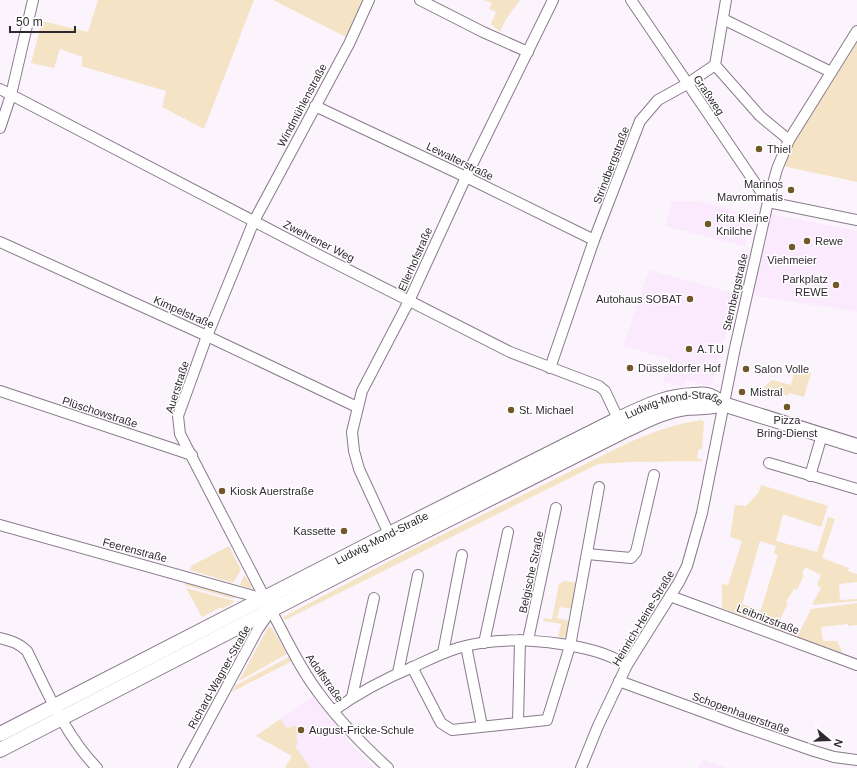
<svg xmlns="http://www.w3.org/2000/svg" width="857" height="768" font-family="Helvetica,sans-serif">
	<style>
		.built { fill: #fbe9fe }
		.green { fill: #f4e3c5 }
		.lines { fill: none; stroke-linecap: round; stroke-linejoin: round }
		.minor-casing { stroke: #897a8c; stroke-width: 12 }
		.secondary-casing { stroke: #897a8c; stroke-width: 16 }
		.minor { stroke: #fff; stroke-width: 10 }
		.secondary { stroke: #fff; stroke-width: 14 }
		.poi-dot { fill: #715829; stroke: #fff; stroke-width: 1.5 }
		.labels { text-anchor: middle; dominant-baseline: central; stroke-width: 3; stroke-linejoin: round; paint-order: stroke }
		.street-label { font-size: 11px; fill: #2f2830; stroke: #fff }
		.poi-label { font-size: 11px; fill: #2f2830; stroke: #fff; text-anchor: start }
	</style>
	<rect width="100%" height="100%" fill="#fbf4fc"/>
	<!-- built -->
	<g class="built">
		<polygon points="672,201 703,202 751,215 745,246 665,226"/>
		<polygon points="770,214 857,231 857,312 752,295"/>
		<polygon points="649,270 736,294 712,385 704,385 687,380 684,387 663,381 670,359 623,346"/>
		<polygon points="313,696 347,740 375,768 285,768 292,756 256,736"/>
		<polygon points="703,759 727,768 699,768"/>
	</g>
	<!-- green -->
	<g class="green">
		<polygon points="98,0 254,0 204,129 162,107 166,91 81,66 83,57 60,49 54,68 31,63 42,21 88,32"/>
		<polygon points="273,0 365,0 348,38"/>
		<polygon points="483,0 520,0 506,19 500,32 491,24 496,12 489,9 492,3"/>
		<polygon points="857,42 857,182 783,166 793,144"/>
		<polygon points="795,368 811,373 804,397 789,393 788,396 763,388 772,380 791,385"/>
		<path d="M 701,420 L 704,422 L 702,449 L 699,449 L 697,458 L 702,460 L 702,461 L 629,462 L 598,464 L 285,620 L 283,617 L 405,553 L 628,443 C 652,432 675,424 701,420 Z"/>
		<polygon points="761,485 828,506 821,527 783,514 776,541 817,552 828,517 835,519 822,558 849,568 848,571 857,574 857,582 839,584 840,600 857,599 857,601 812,605 821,588 817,585 821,575 805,567 802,574 804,575 797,590 794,589 786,602 788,603 780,620 795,627 792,635 757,622 778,555 774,553 776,546 760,541 742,604 757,609 753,621 722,608 722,584 728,585 742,541 730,537 735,505 746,506 759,492"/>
		<polygon points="229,546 241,570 233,583 190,570 191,566"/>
		<polygon points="244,575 252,586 251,589 240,585"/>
		<polygon points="186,580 235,596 234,599 185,585"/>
		<polygon points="564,581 578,583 572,609 560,607 557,618 570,621 567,635 563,638 558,637 561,624 543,621 544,618 552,619 559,584"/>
		<polygon points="186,588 234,601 233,603 222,609 221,607 202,617"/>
		<polygon points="857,603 857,625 848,626 848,624 821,627 823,641 837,641 843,653 797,637 811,609"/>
		<polygon points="269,627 272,628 287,654 239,681 267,629"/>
		<polygon points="289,657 292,661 232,692 236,685"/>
		<path d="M 280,719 L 287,729 L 295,725 L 299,731 C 296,735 296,739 298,744 L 295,746 L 310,768 L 285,768 L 292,756 L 256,736 Z"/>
	</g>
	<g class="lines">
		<!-- minor casing -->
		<g class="minor-casing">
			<g id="minor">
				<polyline points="420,0 483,32 528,52"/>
				<polyline points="631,0 768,202"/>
				<polyline points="723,19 831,72"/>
				<polyline points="715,65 760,116 789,140"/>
				<polyline points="0,89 313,252 510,352 599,386 605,391 621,425"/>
				<polyline points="315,106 466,177 594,240"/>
				<polyline points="0,128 11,95 33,0"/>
				<polyline points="768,202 857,220"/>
				<polyline points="0,242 207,336 357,407"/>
				<polyline points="550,368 594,240 640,121 658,100 687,84 715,65 726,0"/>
				<polyline points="0,391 192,455"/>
				<polyline points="769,463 857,489"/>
				<polyline points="810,476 822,435"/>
				<polyline points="0,525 264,599"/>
				<polyline points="389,534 359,469 354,451 352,432 362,391 409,301 466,177 553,0"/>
				<polyline points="587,554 631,558 636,552 654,475"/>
				<polyline points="670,596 857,665"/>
				<path d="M 271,610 C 286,638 299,667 318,692 C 338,720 363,745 388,768"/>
				<path d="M 0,638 C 11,641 19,643 27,651 C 47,691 65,735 97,768"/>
				<polyline points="528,640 556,508"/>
				<polyline points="484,643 508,532"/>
				<polyline points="466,646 482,726"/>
				<polyline points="443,653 462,555"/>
				<polyline points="412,667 441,723 452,730 547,720 570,646 599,487"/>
				<polyline points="398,673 418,575"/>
				<polyline points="619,681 739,725 814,751 834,757 857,760"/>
				<polyline points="352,697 374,598"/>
				<path d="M 333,711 C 358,693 384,679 413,667 C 428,660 442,653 458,648 C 491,638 527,639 561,644 C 586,648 605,652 627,665"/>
				<polyline points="518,722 520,640"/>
				<polyline points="183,768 258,629 271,610 180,434 178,416 207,336 254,221 349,44 369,0"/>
				<polyline points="581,768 598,726 627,665 679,582 687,566 702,513 735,348 768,202 777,169 789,140 857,31"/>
			</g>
		</g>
		<!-- secondary casing -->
		<g class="secondary-casing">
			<g id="secondary">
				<path id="s1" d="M 0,734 L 389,534 L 618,419 C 645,407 664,396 694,395 C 698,395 703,394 707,395 C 713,396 718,400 723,404 L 857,446"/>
				<path d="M 0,750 L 366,561 L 624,431 C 644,422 663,411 686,408 C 698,407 710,408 723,404"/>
			</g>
		</g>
		<!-- minor -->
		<use href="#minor" class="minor"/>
		<!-- secondary -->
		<use href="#secondary" class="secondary"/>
	</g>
	<!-- markers -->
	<g class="poi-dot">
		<circle cx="759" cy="149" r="4"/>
		<circle cx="791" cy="190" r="4"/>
		<circle cx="708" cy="224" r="4"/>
		<circle cx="807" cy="241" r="4"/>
		<circle cx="792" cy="247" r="4"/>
		<circle cx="836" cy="285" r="4"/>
		<circle cx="690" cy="299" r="4"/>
		<circle cx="689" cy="349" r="4"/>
		<circle cx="630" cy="368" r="4"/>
		<circle cx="746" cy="369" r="4"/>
		<circle cx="742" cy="392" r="4"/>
		<circle cx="787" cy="407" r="4"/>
		<circle cx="511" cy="410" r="4"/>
		<circle cx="222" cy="491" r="4"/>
		<circle cx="344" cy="531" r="4"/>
		<circle cx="301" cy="730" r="4"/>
	</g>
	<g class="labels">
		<!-- street labels -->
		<g class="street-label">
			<text transform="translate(709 95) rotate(56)">Graßweg</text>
			<text transform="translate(302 105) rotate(-62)">Windmühlenstraße</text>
			<text transform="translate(460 161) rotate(26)">Lewalterstraße</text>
			<text transform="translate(611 165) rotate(-69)">Strindbergstraße</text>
			<text transform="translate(319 241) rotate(27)">Zwehrener Weg</text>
			<text transform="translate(415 259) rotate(-66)">Ellerhofstraße</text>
			<text transform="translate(735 292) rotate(-77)">Sternbergstraße</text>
			<text transform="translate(184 312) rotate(24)">Kimpelstraße</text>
			<text transform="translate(177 387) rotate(-72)">Auerstraße</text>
			<text transform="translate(100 412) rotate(18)">Plüschowstraße</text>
			<text stroke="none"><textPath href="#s1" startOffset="753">Ludwig-Mond-Straße</textPath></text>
			<text stroke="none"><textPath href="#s1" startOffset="429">Ludwig-Mond-Straße</textPath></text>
			<text transform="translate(135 550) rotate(15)">Feerenstraße</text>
			<text transform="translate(531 572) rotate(-78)">Belgische Straße</text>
			<text transform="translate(643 618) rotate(-59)">Heinrich-Heine-Straße</text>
			<text transform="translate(768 619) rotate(21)">Leibnizstraße</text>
			<text transform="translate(219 677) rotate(-61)">Richard-Wagner-Straße</text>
			<text transform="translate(325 678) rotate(55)">Adolfstraße</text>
			<text transform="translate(741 713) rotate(20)">Schopenhauerstraße</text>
		</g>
		<!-- poi labels -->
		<g class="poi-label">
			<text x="767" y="149">Thiel</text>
			<text x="783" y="184" text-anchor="end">Marinos<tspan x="783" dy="13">Mavrommatis</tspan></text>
			<text x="716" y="218">Kita Kleine<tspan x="716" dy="13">Knilche</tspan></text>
			<text x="815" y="241">Rewe</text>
			<text x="792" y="260" text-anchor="middle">Viehmeier</text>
			<text x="828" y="279" text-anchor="end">Parkplatz<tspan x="828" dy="13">REWE</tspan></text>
			<text x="682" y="299" text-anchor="end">Autohaus SOBAT</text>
			<text x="697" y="349">A.T.U</text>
			<text x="638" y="368">Düsseldorfer Hof</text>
			<text x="754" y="369">Salon Volle</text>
			<text x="750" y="392">Mistral</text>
			<text x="519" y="410">St. Michael</text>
			<text x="787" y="420" text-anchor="middle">Pizza<tspan x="787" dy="13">Bring-Dienst</tspan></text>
			<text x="230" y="491">Kiosk Auerstraße</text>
			<text x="336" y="531" text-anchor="end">Kassette</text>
			<text x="309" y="730">August-Fricke-Schule</text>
		</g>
	</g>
	<!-- north arrow -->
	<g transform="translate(829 740) rotate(109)" stroke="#ffffff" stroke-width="3" paint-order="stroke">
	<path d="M0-3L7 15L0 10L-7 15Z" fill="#2f2830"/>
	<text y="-6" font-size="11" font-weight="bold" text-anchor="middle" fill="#2f2830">N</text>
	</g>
	<!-- scale -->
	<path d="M10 26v6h65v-6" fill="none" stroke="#2f2830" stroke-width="2"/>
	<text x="16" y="26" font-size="12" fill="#2f2830" stroke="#ffffff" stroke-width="3" paint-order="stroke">50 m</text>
</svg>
